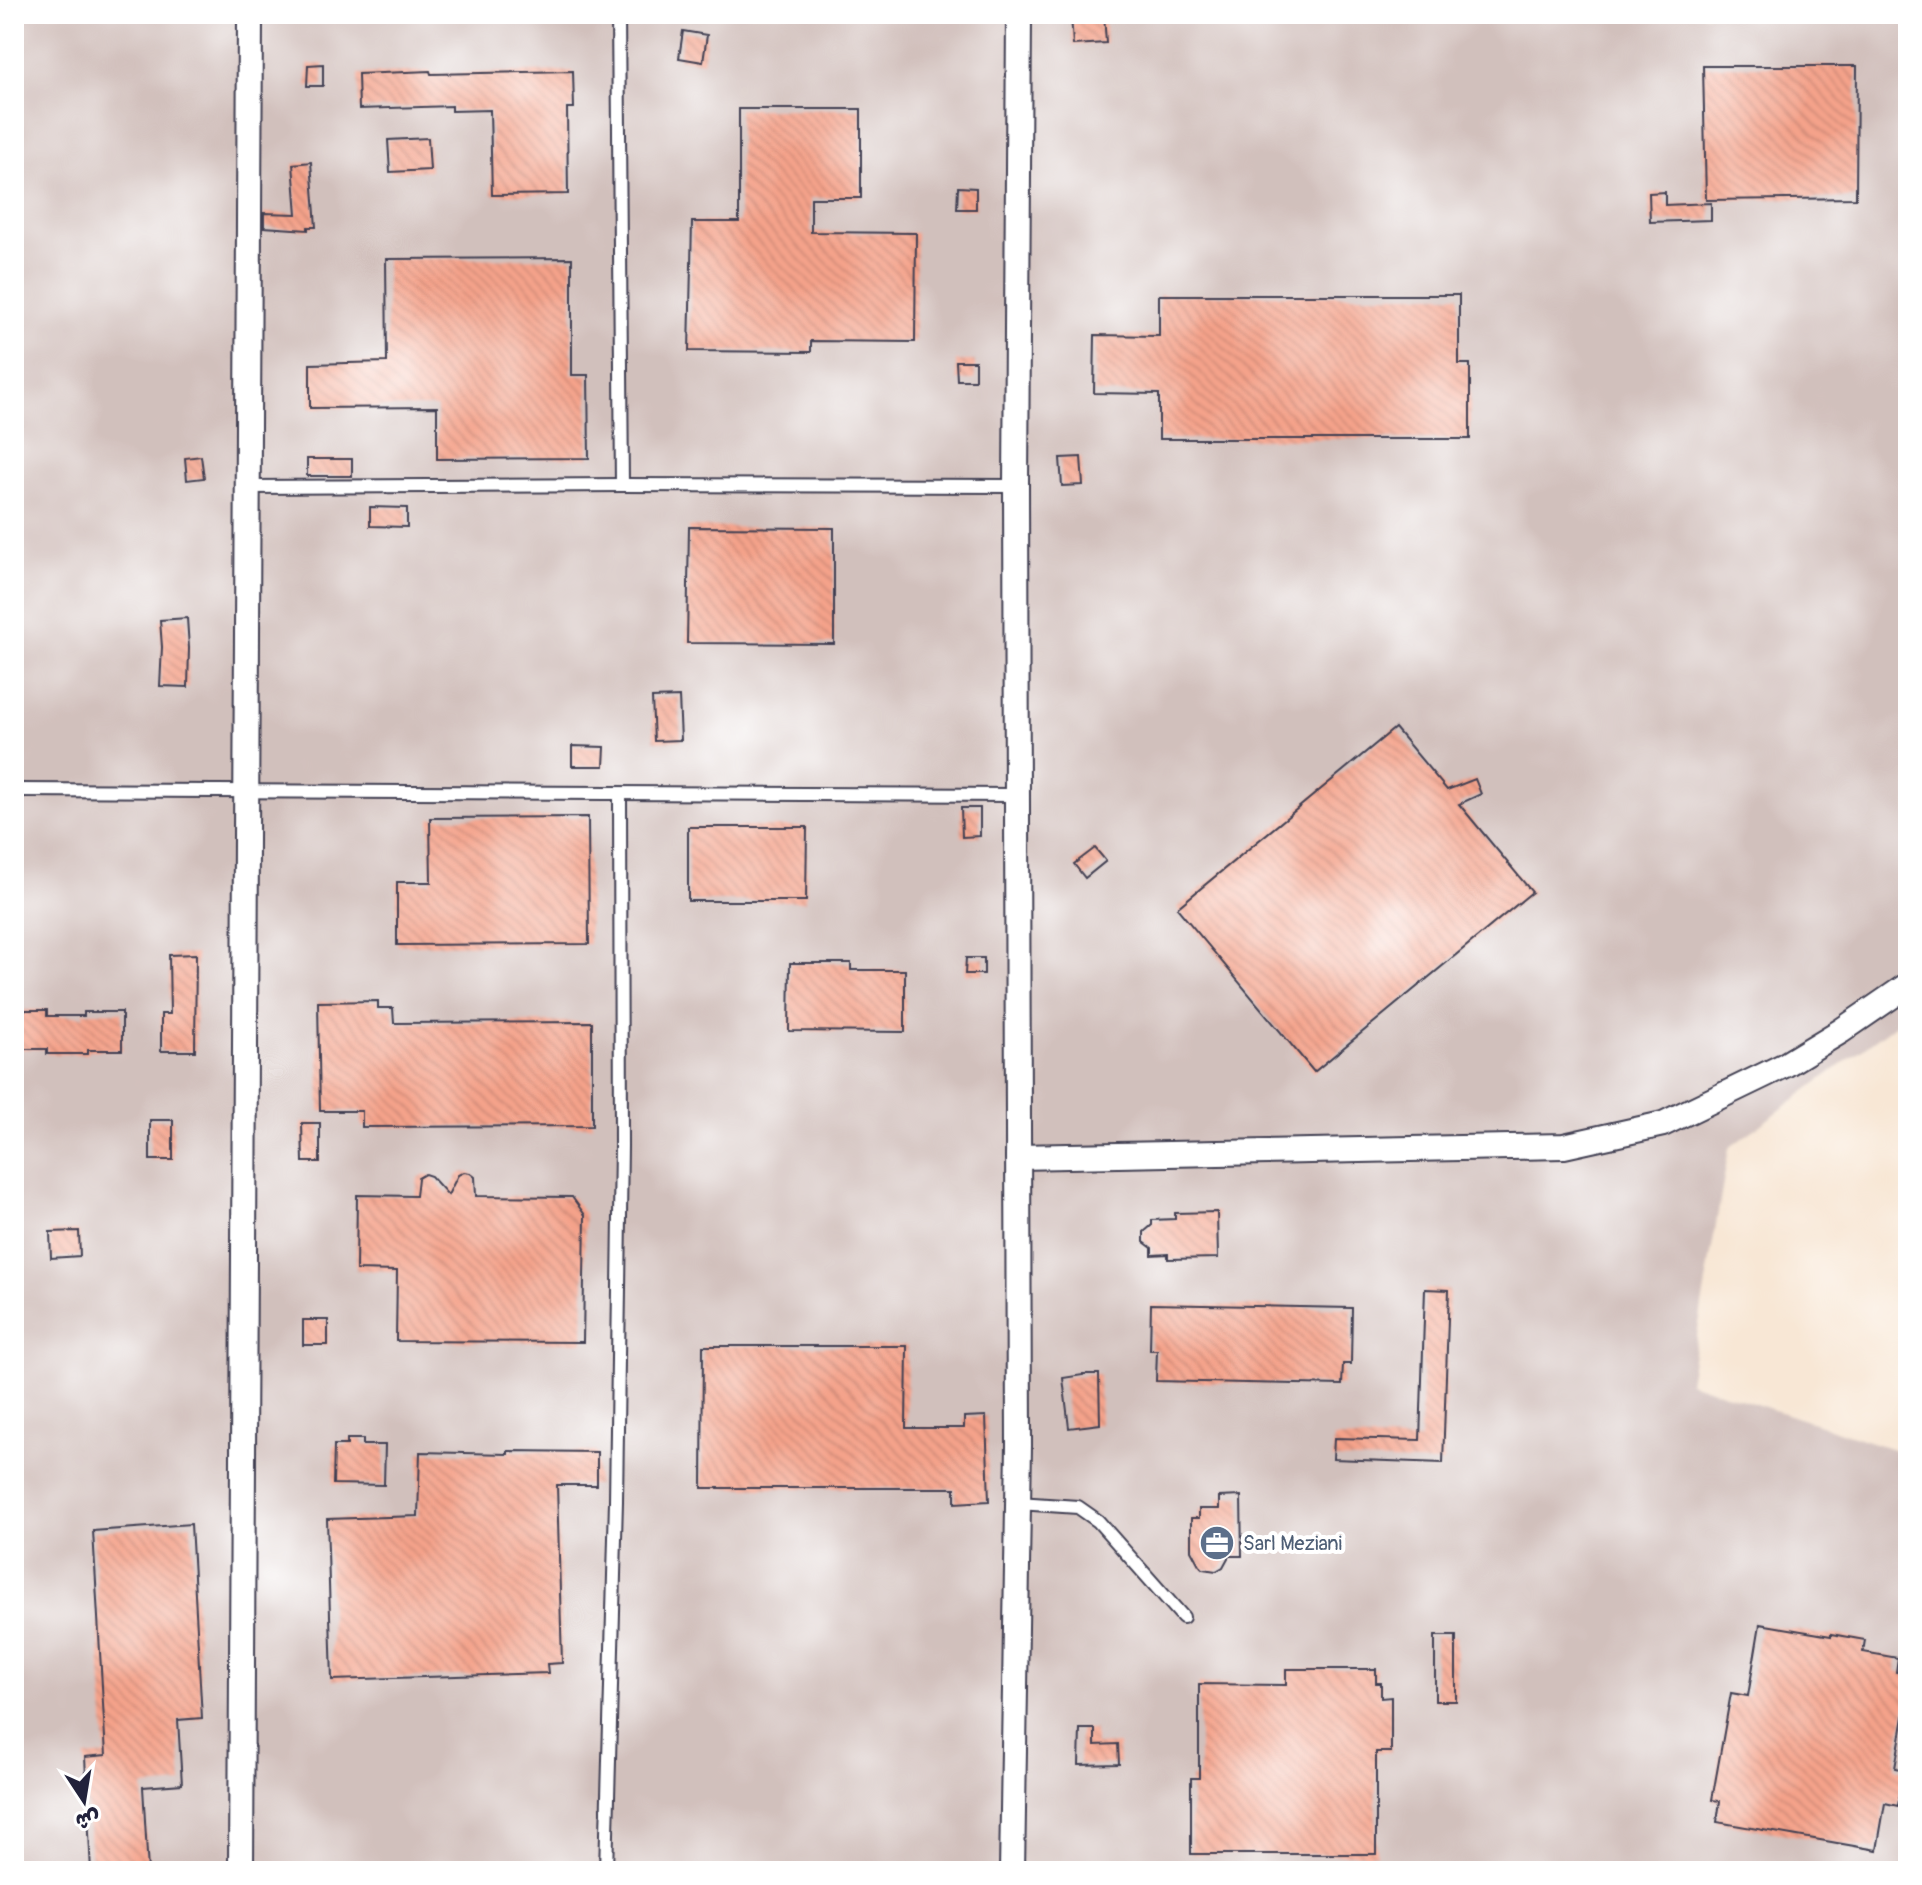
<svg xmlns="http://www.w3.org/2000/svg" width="1922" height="1885" font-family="Pangolin,'Playpen Sans Arabic',sans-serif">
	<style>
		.industrial { fill: #d1c0bc }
		.building { fill: url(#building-back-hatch) }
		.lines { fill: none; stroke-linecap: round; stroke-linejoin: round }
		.lane-casing { stroke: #424052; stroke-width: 16 }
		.street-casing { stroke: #424052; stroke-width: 28 }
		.lane { stroke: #fff; stroke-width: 12 }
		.street { stroke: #fff; stroke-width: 24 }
		.labels { text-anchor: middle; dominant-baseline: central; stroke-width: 8; stroke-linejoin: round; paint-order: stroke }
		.service-label { font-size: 20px; fill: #4e5e75; stroke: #fff; text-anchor: start }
	</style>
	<defs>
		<pattern id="building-back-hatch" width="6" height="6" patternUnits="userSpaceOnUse" patternTransform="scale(2)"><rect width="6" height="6" fill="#f4a28a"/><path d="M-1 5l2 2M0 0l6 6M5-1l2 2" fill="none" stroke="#d18b78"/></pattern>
	</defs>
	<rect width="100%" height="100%" fill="#fff"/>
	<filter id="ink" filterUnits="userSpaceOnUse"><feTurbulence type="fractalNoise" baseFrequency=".0125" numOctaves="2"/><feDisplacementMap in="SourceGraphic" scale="16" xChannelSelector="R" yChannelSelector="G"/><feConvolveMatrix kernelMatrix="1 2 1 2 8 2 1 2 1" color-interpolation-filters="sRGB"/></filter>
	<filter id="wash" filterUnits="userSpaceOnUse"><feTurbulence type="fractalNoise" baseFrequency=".006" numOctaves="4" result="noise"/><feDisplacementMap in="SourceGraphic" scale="32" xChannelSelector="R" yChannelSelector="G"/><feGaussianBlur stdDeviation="1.8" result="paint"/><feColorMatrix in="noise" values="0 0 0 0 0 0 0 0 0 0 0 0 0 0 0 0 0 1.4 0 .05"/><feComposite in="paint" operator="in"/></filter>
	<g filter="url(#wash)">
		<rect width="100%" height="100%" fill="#f8e7d5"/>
		<!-- industrial -->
		<polygon class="industrial" points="14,14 1908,14 1908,1015 1729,1148 1689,1382 1908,1454 1908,1871 14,1871"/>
		<g id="blocks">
			<!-- building -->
			<g class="building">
				<polygon points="1104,14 1106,43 1073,45 1071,15"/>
				<polygon points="683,31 707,35 703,62 679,58"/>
				<polygon points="323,64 323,86 307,86 308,65"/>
				<polygon points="1703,66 1857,66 1856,198 1706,200"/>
				<polygon points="430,71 431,74 573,71 574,108 567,108 568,194 492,195 490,110 452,111 452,106 359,109 358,74"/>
				<polygon points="739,109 861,109 861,198 811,198 811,232 916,233 915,342 811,341 811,352 689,351 692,222 739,222"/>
				<polygon points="428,138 430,170 390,172 388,140"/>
				<polygon points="311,162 316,227 308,227 308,230 264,227 264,213 297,214 293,164"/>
				<polygon points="958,187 976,188 976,209 957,209"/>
				<polygon points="1665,192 1665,205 1711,203 1711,220 1650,222 1649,193"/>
				<polygon points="572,258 572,375 588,375 589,458 437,459 437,407 310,408 310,364 387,362 386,259"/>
				<polygon points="1159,295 1459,295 1459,364 1470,364 1470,439 1159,439 1159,394 1094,393 1095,335 1159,336"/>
				<polygon points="956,361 975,361 975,380 957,380"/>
				<polygon points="201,456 204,478 187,480 185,458"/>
				<polygon points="1081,457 1083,485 1062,486 1060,458"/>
				<rect x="307" y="459" width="45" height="17"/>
				<polygon points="370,507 407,508 407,527 370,526"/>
				<polygon points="689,527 834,528 834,644 687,643"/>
				<polygon points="187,618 189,648 188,687 160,686 162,647 160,620"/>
				<polygon points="679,697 681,740 654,741 652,698"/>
				<polygon points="1395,728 1447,790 1475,779 1481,794 1459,804 1532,892 1314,1072 1177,908"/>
				<polygon points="572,746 605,747 604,766 572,766"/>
				<polygon points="961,808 980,808 980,836 962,837"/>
				<polygon points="588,817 589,944 397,945 397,882 431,882 430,818"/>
				<polygon points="688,827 807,827 806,901 688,901"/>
				<polygon points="1095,848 1106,861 1085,878 1074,864"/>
				<polygon points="196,954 195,1051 161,1051 161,1014 170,1014 169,955"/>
				<polygon points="966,958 984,958 984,974 965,974"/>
				<polygon points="790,963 851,963 851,970 905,970 905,1032 789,1031"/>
				<polygon points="378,1001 378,1008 393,1008 394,1023 592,1022 592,1126 362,1127 362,1111 320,1111 318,1002"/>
				<polygon points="14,1010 47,1010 47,1016 84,1016 84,1012 122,1012 122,1050 88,1050 88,1054 47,1054 47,1049 14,1049"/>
				<rect x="150" y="1120" width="23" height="40"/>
				<polygon points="302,1123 320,1123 320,1162 303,1162"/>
				<polygon points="464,1172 470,1173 475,1177 476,1196 572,1197 585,1215 583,1342 396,1341 397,1271 356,1270 357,1195 416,1196 418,1178 425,1174 431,1176 448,1195 458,1175"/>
				<polygon points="1217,1212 1218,1258 1168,1259 1168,1254 1152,1255 1152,1248 1144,1242 1144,1232 1152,1225 1152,1220 1175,1219 1175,1213"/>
				<polygon points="79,1231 80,1256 51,1258 50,1232"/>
				<polygon points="1425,1289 1449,1290 1443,1463 1333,1459 1334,1438 1420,1440"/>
				<polygon points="1151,1304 1352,1308 1351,1364 1343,1364 1342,1385 1156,1381 1157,1350 1150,1350"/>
				<rect x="303" y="1320" width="25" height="25"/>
				<polygon points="703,1346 907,1346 906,1428 964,1428 964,1417 986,1416 989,1501 955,1503 955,1488 702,1488"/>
				<polygon points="1083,1374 1099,1374 1100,1424 1069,1428 1063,1378 1083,1375"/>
				<polygon points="347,1439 363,1439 363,1445 385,1445 384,1485 333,1484 334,1445 347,1445"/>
				<polygon points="508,1451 597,1452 597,1485 557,1485 562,1663 547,1664 548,1673 332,1680 327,1519 418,1516 420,1452 508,1454"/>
				<polygon points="1241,1496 1242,1556 1229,1556 1223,1567 1216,1571 1203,1569 1199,1565 1191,1550 1191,1518 1199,1518 1199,1509 1219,1509 1219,1497"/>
				<polygon points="191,1524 202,1718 178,1720 182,1784 143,1787 148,1871 91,1871 85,1757 106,1755 93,1531"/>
				<polygon points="1760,1624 1831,1636 1831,1634 1865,1640 1863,1652 1898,1658 1896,1672 1908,1674 1908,1694 1895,1768 1904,1770 1898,1806 1885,1803 1877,1850 1717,1822 1720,1801 1712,1800 1731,1693 1748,1696"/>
				<rect x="1435" y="1636" width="21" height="65"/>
				<polygon points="1286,1669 1376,1669 1376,1683 1381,1683 1381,1698 1391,1697 1391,1752 1376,1752 1376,1854 1191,1854 1191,1778 1199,1778 1199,1684 1286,1685"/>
				<polygon points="1080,1729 1095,1729 1095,1745 1118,1744 1119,1764 1079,1765"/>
			</g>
		</g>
	</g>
	<g filter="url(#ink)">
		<use href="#blocks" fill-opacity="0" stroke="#424052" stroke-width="2"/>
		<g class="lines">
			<!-- lane casing -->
			<g class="lane-casing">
				<g id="lane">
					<polyline points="618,14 622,485"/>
					<polyline points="247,487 622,485 1016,486"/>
					<polyline points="14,790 1017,795"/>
					<polyline points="1018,1503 1078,1507 1098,1521 1183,1617"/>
					<polyline points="606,1871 616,1501 621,1146 620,794"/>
				</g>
			</g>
			<!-- street casing -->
			<g class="street-casing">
				<g id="street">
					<polyline points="1018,1157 1564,1146 1663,1124 1785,1065 1841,1031 1908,985"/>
					<polyline points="241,1871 250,14"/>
					<polyline points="1012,1871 1019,1445 1016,486 1019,14"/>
				</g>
			</g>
			<!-- lane -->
			<use href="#lane" class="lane"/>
			<!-- street -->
			<use href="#street" class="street"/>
		</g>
	</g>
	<!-- icons -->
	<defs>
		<g id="office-disc" transform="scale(1.8)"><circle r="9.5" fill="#5c6f8a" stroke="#fff"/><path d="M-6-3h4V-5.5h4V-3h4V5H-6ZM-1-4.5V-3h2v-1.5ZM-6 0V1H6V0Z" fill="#fff"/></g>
	</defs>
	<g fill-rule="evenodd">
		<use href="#office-disc" x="1217" y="1543"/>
	</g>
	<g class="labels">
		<!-- service labels -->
		<g class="service-label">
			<text x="1243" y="1543">Sarl Meziani</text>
		</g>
	</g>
	<!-- margin -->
	<rect width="1922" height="1885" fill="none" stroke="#fff" stroke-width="48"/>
	<!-- north arrow -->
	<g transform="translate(84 1801) rotate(168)" stroke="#ffffff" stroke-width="6" paint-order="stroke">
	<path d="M0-6L14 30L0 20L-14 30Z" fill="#22223b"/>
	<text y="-12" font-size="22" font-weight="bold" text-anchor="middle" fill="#22223b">ش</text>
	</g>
</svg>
